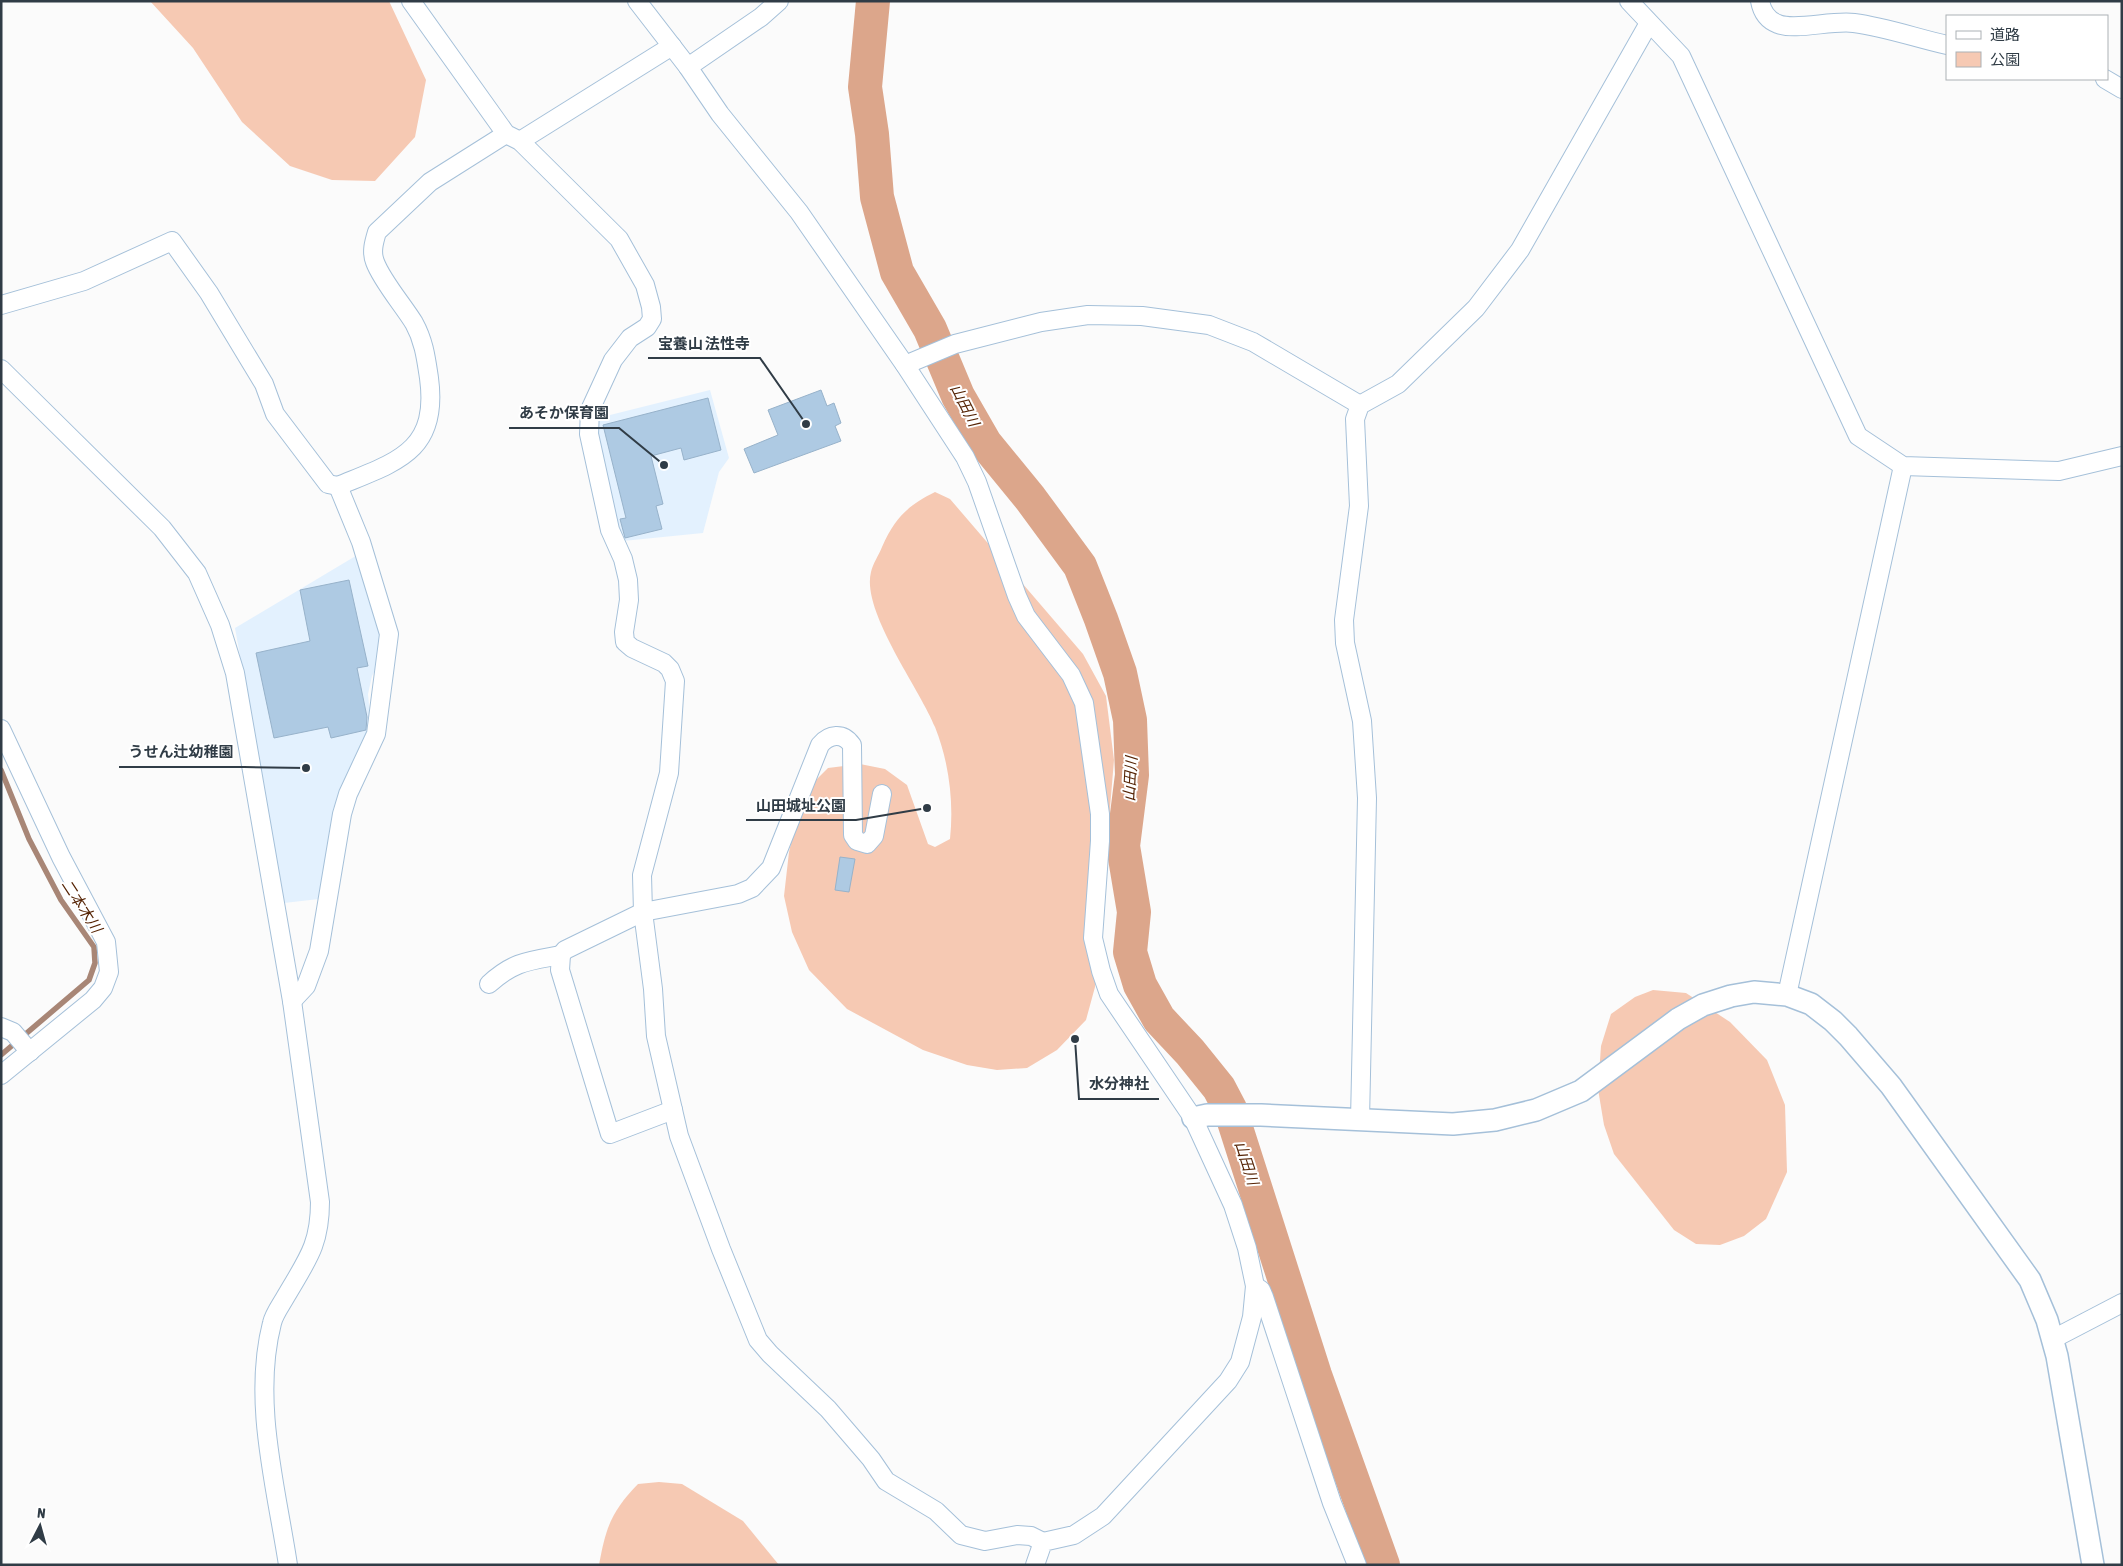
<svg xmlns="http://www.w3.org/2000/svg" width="2123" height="1566" font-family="'Asap Condensed','Noto Sans JP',sans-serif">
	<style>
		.built { fill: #e3f1fe }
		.green { fill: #f6c9b3 }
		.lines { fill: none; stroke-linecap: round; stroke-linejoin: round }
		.stream { stroke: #a88676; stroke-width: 5.5 }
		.river { stroke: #dca68b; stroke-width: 34 }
		.building { fill: #aecae3; stroke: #97b2ca }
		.minor-casing { stroke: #a5c0d9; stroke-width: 20 }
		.tertiary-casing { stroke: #a5c0d9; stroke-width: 24 }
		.minor { stroke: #fff; stroke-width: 18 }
		.tertiary { stroke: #fff; stroke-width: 21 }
		.labels { text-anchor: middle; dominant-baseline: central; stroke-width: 4; stroke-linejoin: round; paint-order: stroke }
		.water-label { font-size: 15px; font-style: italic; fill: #562405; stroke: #fff }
		.leader { fill: none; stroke: #303c46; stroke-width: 2 }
		.callout-dot { fill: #303c46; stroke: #fff; stroke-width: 2 }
		.callout-label { font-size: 15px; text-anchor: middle; font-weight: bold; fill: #303c46; stroke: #fff; stroke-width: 4; stroke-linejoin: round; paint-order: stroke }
	</style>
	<rect width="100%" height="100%" fill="#fbfbfb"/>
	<!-- built -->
	<g class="built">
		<polygon points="710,390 729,458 719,472 703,533 623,541 618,531 597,430 598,418"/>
		<polygon points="359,554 381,621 380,661 372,676 368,694 371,728 333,809 319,899 284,903 235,628"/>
	</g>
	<!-- green -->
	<g class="green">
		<polygon points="150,1 389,1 426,80 415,137 375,181 332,180 290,166 242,122 193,48"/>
		<path d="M 935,492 L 950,499 L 1083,654 L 1106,696 L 1114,760 L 1095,987 L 1086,1020 L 1057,1050 L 1027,1068 L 997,1070 L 967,1065 L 923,1050 L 847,1009 L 809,970 L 792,932 L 784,896 L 789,852 L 802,794 L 828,768 L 860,764 L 885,769 L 907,785 L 928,844 L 935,847 L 950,839 C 954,802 949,762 935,727 C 920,689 861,611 871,572 C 873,563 879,555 882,547 C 895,518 907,506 935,492 Z"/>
		<polygon points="1653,990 1686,993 1730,1022 1767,1060 1785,1105 1787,1172 1766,1219 1744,1236 1720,1245 1696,1244 1674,1230 1614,1154 1604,1125 1598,1089 1601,1046 1611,1014 1635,997"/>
		<path d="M 659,1482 L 682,1484 L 743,1521 L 779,1565 L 599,1565 C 606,1527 611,1512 638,1484 Z"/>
	</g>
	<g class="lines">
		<!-- stream -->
		<polyline class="stream" points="1,770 29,839 61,900 94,947 95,963 89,980 1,1055"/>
		<!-- river -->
		<polyline class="river" points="873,1 865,87 872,134 877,197 897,272 930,329 958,396 985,443 1030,498 1080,566 1101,619 1120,673 1130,720 1132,775 1123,846 1134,912 1130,952 1140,985 1159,1019 1190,1052 1219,1088 1230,1109 1315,1375 1383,1565"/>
	</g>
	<!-- building -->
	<g class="building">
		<polygon points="821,390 827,406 834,403 841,423 835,426 841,441 754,473 744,449 778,435 768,410"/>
		<polygon points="708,398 721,450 684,460 681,448 651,456 663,504 656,506 662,529 625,538 620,519 626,518 603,425"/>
		<polygon points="349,580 368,666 357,668 367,717 366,730 331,738 328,727 274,738 256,653 310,641 300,590"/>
		<polygon points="840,857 855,859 849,892 835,890"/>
	</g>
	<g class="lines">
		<!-- minor casing -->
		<g class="minor-casing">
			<g id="minor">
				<polyline points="411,1 506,134 520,141 619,239 645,285 651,307 652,319 647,327 630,338 613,360 590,410 589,434 610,530 623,559 628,580 629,600 624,632 625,642 632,648 664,663 670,669 675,681 669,773 642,875 643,912 653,989 656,1036 679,1136 721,1249 758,1340 770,1354 828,1409 871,1459 886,1481 936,1511 961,1535 985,1541 1017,1535 1031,1536 1043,1542"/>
				<polyline points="637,1 688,67 720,114 799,212 905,365 965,457 977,482 1017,596 1026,616 1071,675 1084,703 1100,814 1100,841 1093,938 1101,971 1109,994 1193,1118 1233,1205 1247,1248 1255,1286 1252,1317 1240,1362 1228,1381 1103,1516 1074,1535 1043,1542 1035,1565"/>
				<polyline points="1629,1 1681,56 1858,436 1903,466 2059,471 2122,456"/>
				<path d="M 1760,1 C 1762,12 1767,20 1778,24 C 1795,31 1832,20 1854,23 C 1885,27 1916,38 1947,45"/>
				<polyline points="688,67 761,17 779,1"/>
				<polyline points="2105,79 2122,89"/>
				<polyline points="520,141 672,46"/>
				<polyline points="1,305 84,281 172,241 209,293 264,384 275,414 328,484 338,486"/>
				<polyline points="905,365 955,344 1041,322 1088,315 1142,316 1209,325 1253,342 1360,405"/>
				<path d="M 1,369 L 162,528 L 197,573 L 220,625 L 235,673 L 292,1001 L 320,1202 C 320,1245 307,1260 286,1296 C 281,1305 274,1314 272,1323 C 252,1401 276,1486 288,1565"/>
				<polyline points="1,729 61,857 106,942 109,972 103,988 93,1000 1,1075"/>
				<path d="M 489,984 C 514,961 529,961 561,955"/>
				<polyline points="1787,995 1903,466"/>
				<path d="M 292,1001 L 306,986 L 319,951 L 342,814 L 348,794 L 376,734 L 389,634 L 361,542 L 338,486 C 396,462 439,452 429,378 C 426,358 424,341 414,323 C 403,305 382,281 375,262 C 371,252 374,242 377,232 L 430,182 L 506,134"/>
				<polyline points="1,1027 13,1032 30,1052"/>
				<path d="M 673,1110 L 610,1134 L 560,970 L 561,955 L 565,950 L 643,912 L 738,894 L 752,888 L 771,868 L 820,745 C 829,734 843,732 852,745 L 853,835 L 857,841 L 867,844 L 874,836 L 882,794"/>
				<polyline points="1360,1120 1367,798 1362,721 1345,643 1344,620 1359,506 1355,419 1360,405 1398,384 1476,308 1520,250 1649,23"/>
				<polyline points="1255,1286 1261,1290 1264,1297 1332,1503 1357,1565"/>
				<polyline points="2053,1339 2122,1303"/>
			</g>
		</g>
		<!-- tertiary casing -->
		<g class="tertiary-casing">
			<polyline id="tertiary" points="1193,1118 1207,1115 1261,1115 1453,1124 1495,1120 1536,1110 1581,1091 1678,1019 1703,1005 1731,996 1754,992 1787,995 1811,1004 1833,1021 1848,1036 1891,1086 2030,1280 2047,1320 2057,1356 2093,1565"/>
		</g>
		<!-- minor -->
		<use href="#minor" class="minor"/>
		<!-- tertiary -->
		<use href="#tertiary" class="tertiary"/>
	</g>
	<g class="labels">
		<!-- water labels -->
		<g class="water-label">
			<text transform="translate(965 405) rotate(63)">山田川</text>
			<text transform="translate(1130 779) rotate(-87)">山田川</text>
			<text transform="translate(82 906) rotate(57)">二本木川</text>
			<text transform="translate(1247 1163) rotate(72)">山田川</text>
		</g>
	</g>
	<!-- callouts -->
	<path class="leader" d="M806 424L760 358H648M664 465L619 428H509M306 768L244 767H119M927 808L856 820H746M1075 1039L1079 1099H1159"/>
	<g class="callout-dot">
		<circle cx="806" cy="424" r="5"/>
		<circle cx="664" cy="465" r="5"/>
		<circle cx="306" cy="768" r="5"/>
		<circle cx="927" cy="808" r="5"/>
		<circle cx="1075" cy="1039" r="5"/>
	</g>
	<g class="callout-label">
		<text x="704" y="349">宝養山 法性寺</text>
		<text x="564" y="418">あそか保育園</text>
		<text x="181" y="757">うせん辻幼稚園</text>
		<text x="801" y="811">山田城址公園</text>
		<text x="1119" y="1089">水分神社</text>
	</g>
	<!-- border -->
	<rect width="2123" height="1566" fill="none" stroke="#303c46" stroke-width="5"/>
	<!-- legend -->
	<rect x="1946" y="15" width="162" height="65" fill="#ffffff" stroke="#acb1b5"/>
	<rect x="1956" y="31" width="25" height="8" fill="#ffffff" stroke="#acb1b5"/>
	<text x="1990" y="40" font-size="15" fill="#303c46">道路</text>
	<rect x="1956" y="52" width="25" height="15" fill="#f6c9b3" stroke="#acb1b5"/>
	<text x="1990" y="65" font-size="15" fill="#303c46">公園</text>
	<!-- north arrow -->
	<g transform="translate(40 1526) rotate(6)" stroke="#ffffff" stroke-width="4" paint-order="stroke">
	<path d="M0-4L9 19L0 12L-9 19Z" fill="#303c46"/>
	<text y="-8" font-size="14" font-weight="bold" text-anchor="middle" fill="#303c46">N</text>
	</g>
</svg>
